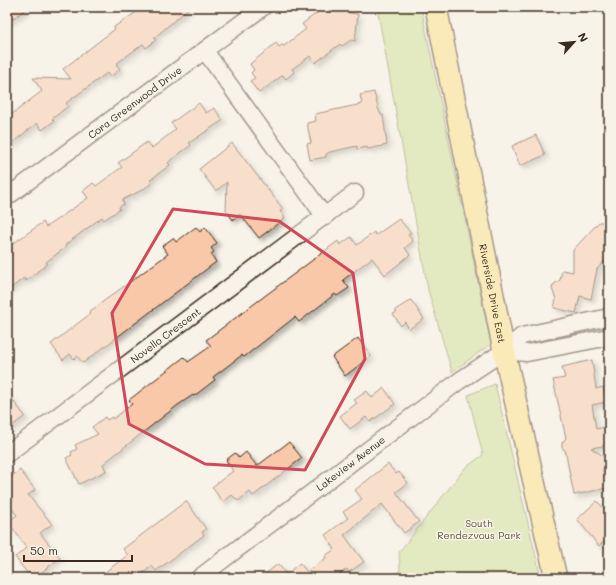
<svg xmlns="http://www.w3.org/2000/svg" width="616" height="585" font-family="Mali,sans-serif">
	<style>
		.green { fill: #c9dd92; stroke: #828458 }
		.building { fill: #f9c8a9; stroke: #3b2a1e; filter: url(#shadow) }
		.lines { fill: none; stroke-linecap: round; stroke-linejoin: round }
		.minor-casing { stroke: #3b2a1e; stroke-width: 19 }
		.major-casing { stroke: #3b2a1e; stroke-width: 24 }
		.minor { stroke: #f7f3e8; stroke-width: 16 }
		.major { stroke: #fedf80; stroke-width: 21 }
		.marked { fill: none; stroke: #d1495b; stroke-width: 3; stroke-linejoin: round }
		.labels { text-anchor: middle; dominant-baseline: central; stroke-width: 3; stroke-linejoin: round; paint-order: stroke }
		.street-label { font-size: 10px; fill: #3b2a1e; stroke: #f7f3e8 }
		.park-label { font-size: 10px; fill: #5e573b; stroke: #f7f3e8 }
	</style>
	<defs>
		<filter id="shadow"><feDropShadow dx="3.5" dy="3.5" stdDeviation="2" flood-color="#0004"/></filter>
	</defs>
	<rect width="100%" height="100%" fill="#f7f3e8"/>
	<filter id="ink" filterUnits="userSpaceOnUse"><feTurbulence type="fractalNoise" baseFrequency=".025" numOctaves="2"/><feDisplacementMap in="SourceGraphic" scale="8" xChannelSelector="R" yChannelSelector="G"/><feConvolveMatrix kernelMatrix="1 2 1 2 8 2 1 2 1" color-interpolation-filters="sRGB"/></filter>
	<g filter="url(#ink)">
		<!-- green -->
		<g class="green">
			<polygon points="377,7 421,7 491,344 452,372 428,290"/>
			<polygon points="495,384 541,578 391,578 400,570 399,552 465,468 483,455 468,395"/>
		</g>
		<!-- building -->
		<g class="building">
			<polygon points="7,7 29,7 7,23"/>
			<polygon points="144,7 190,7 154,38 156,40 146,48 143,44 116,64 120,69 110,77 107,73 66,103 68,106 52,119 54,121 42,130 37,123 7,147 7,118 42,91 33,78 71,79 63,69 115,29 114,27"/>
			<polygon points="325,7 344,7 344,8 350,9 349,13 358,14 355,41 351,40 342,46 340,44 315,63 310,56 292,69 294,72 286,79 283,75 259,93 250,81 255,78 251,73 254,70 250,64 276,43 279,47 282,45 284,46 306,29 302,24"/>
			<polygon points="374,92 378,108 381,115 383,115 387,145 368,149 367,147 357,149 357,146 330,152 326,154 326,157 310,160 307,144 311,143 307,123 316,121 315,114 362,104 360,95"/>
			<polygon points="199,103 206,113 214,108 223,120 189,143 191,145 172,159 168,163 170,165 150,180 152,183 142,190 122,200 124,204 119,207 120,209 104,220 102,217 65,245 66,247 46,262 47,264 26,281 24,278 7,291 7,248 43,222 46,227 88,198 83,191 93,183 96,186 122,167 118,163 147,142 152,148 176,129 171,123"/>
			<polygon points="536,135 545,155 520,166 512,146"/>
			<polygon points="232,143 283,209 280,211 285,218 259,238 240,214 233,220 226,210 227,182 216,191 199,169"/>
			<polygon points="399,219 411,233 408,235 413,241 405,248 410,255 385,275 372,258 343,280 349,288 337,296 335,294 299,322 295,317 244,357 242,355 213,377 215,380 194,396 193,395 178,405 103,464 106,471 79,484 66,458 72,455 71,452 77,449 75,445 98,434 92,427 105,417 107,420 112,417 113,419 132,404 129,400 184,357 188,362 211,346 206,340 338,241 340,245 351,237 357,245 374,232 376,235"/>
			<polygon points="599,222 609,222 609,256 597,269 591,299 580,296 576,313 554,308 556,299 552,289 553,285 560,280 562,270 573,272 573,250"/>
			<polygon points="196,227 200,232 205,227 217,243 211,248 214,252 211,254 216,262 83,363 77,356 74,359 70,354 63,360 51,344 90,314 89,312 168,254 162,246 173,238 176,242"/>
			<polygon points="411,300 424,319 409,329 405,322 401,326 393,314 397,312 395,310"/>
			<polygon points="358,338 371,356 345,376 332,357"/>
			<polygon points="592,360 596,389 603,387 606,402 592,405 596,429 609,426 609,445 591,448 609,460 603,470 607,488 574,495 565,450 562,448 562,443 566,438 553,380 565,378 562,367"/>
			<polygon points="384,388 395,404 370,422 366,417 350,429 340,416 357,403 354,400 367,391 372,398"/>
			<polygon points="7,393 25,416 7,430"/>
			<polygon points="289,442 302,458 253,496 250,492 238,501 232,495 223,502 212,487 233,471 226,460 235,453 239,458 246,452 257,466"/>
			<polygon points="388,464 396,474 399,472 408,483 396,492 419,522 404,533 382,504 344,535 364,562 349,572 347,569 334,578 260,578 278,564 286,574 300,563 307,572 326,558 325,556 335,549 325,535 348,518 343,512 362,499 355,490"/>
			<polygon points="20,470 35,490 28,495 52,524 40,533 60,558 34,578 29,572 28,574 15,557 27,548 8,522 17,515 7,503 7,480"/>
			<polygon points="186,501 206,529 202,532 204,535 156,571 152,566 136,578 97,578 128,555 123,549"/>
			<polygon points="597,501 609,514 609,537 599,546 577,519"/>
		</g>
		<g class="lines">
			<!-- minor casing -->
			<g class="minor-casing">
				<g id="minor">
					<polyline points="205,51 325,217"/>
					<path id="s1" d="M 7,197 L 263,7"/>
					<polyline points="504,351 527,353 609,337"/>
					<path id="s2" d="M 7,454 L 355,193"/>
					<path id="s3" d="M 199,578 L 459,381 L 504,351 L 522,336 L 609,317"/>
				</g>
			</g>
			<!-- major casing -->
			<g class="major-casing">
				<g id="major">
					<path id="s4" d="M 436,7 L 504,351 L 556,578"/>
				</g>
			</g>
			<!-- minor -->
			<use href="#minor" class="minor"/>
			<!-- major -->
			<use href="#major" class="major"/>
		</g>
	</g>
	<!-- marked area -->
	<path d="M0 0H616V585H0ZM 173,209 L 279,221 L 353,273 L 365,359 L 305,470 L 205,464 L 129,424 L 112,313 Z" fill="#f7f3e8" fill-opacity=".55" fill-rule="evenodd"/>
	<path class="marked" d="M 173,209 L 279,221 L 353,273 L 365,359 L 305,470 L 205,464 L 129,424 L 112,313 Z"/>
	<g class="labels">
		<!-- street labels -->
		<g class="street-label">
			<text stroke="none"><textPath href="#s1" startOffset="159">Cora Greenwood Drive</textPath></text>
			<text stroke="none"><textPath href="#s4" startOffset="292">Riverside Drive East</textPath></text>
			<text stroke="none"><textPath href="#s2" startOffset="198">Novello Crescent</textPath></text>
			<text stroke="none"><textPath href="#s3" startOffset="190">Lakeview Avenue</textPath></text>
		</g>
		<!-- park labels -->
		<g class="park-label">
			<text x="479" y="523">South<tspan x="479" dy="12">Rendezvous Park</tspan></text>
		</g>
	</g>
	<!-- margin -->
	<rect width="616" height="585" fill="none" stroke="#f7f3e8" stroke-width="24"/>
	<rect x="12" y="12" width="592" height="561" fill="none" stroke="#3b2a1e" stroke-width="1.5" filter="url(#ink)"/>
	<!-- north arrow -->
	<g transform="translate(574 42) rotate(63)" stroke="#f7f3e8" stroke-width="3" paint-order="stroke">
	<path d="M0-3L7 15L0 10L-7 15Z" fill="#3b2a1e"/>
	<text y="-6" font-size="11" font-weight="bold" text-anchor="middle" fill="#3b2a1e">N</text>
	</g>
	<!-- scale -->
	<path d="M24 555v6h108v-6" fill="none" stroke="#3b2a1e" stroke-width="2"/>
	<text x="30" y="555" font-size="12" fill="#3b2a1e" stroke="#f7f3e8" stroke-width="3" paint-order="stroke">50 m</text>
</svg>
